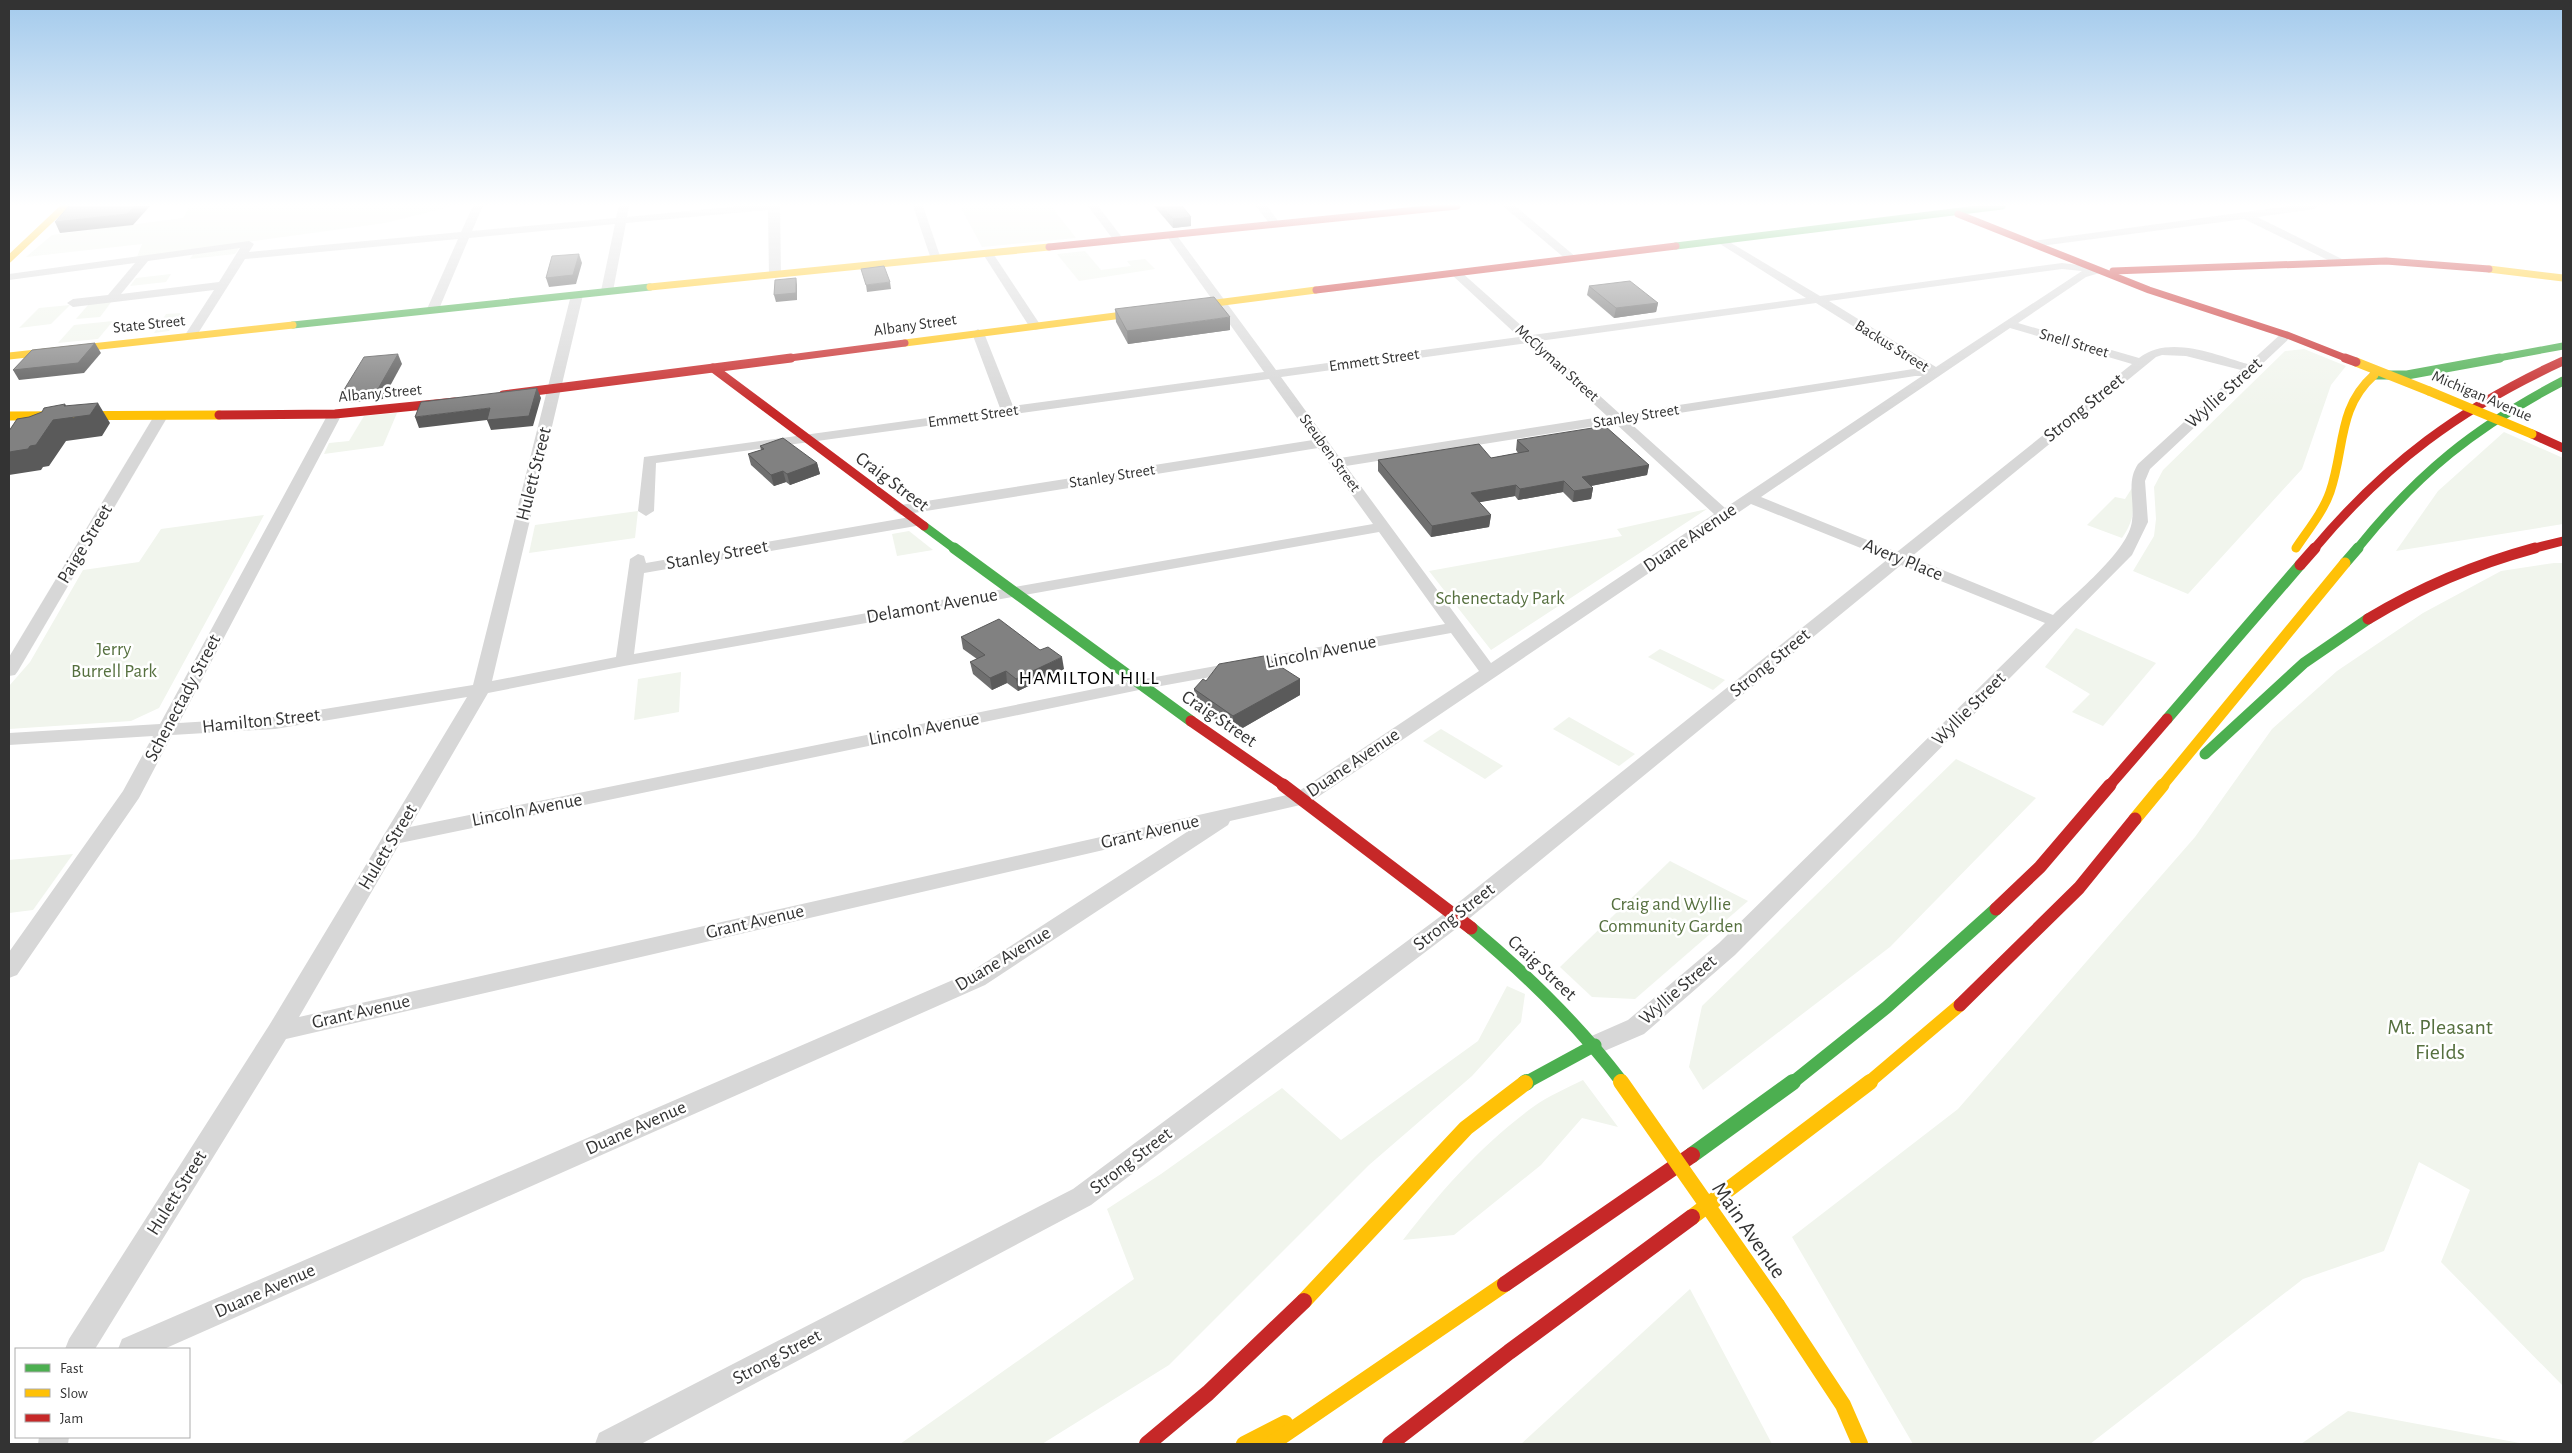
<svg xmlns="http://www.w3.org/2000/svg" width="2572" height="1453" font-family="'Alegreya Sans',sans-serif">
	<style>
		.green { fill: #f1f5ed }
		.lines { fill: none; stroke-linecap: round; stroke-linejoin: round }
		.street { fill: #d7d7d7; fill-rule: evenodd }
		.fast-far4 { stroke: #4caf50; stroke-width: 7 }
		.fast-far3 { stroke: #4caf50; stroke-width: 9 }
		.fast-far2 { stroke: #4caf50; stroke-width: 11 }
		.fast-far1 { stroke: #4caf50; stroke-width: 13 }
		.fast { stroke: #4caf50; stroke-width: 16 }
		.slow-far4 { stroke: #ffc107; stroke-width: 7 }
		.slow-far3 { stroke: #ffc107; stroke-width: 9 }
		.slow-far2 { stroke: #ffc107; stroke-width: 11 }
		.slow-far1 { stroke: #ffc107; stroke-width: 13 }
		.slow { stroke: #ffc107; stroke-width: 16 }
		.jam-far4 { stroke: #c62828; stroke-width: 7 }
		.jam-far3 { stroke: #c62828; stroke-width: 9 }
		.jam-far2 { stroke: #c62828; stroke-width: 11 }
		.jam-far1 { stroke: #c62828; stroke-width: 13 }
		.jam { stroke: #c62828; stroke-width: 16 }
		.slow-bridge-far2 { stroke: #ffc107; stroke-width: 9 }
		.slow-bridge-far1 { stroke: #ffc107; stroke-width: 13 }
		.slow-bridge { stroke: #ffc107; stroke-width: 16 }
		.wall { fill: #6f6f6f }
		.shaded-wall { fill: #5a5a5a }
		.building { fill: #818181; stroke: #5a5a5a }
		.labels { text-anchor: middle; dominant-baseline: central; stroke-width: 5; stroke-linejoin: round; paint-order: stroke }
		.far-street-label { font-size: 16px; fill: #333; stroke: #fff }
		.street-label { font-size: 19px; fill: #333; stroke: #fff }
		.park-label { font-size: 19px; fill: #56703f; stroke: #fff }
		.neighbourhood-label { font-size: 20px; letter-spacing: 1px; fill: #000; stroke: #fff }
		.near-park-label { font-size: 22px; fill: #56703f; stroke: #fff }
		.near-street-label { font-size: 22px; fill: #333; stroke: #fff }
	</style>
	<rect width="100%" height="100%" fill="#fff"/>
	<!-- green -->
	<g class="green">
		<polygon points="190,206 454,206 385,223 137,257 142,244 26,257 52,235 183,218"/>
		<polygon points="960,206 1051,206 1076,238 982,247"/>
		<polygon points="239,248 235,254 190,259 194,253"/>
		<polygon points="1085,251 1101,270 1131,266 1127,261 1145,259 1155,269 1079,281 1057,254"/>
		<polygon points="171,274 166,282 130,286 136,278"/>
		<polygon points="112,301 100,317 76,319 89,304"/>
		<polygon points="70,305 51,324 19,328 39,308"/>
		<polygon points="181,313 169,331 154,333 166,314"/>
		<polygon points="113,321 98,339 58,343 74,325"/>
		<polygon points="2304,349 2346,366 2331,385 2302,469 2188,594 2133,571 2154,536 2156,519 2154,487 2163,470 2285,351"/>
		<polygon points="397,413 383,446 324,454 329,443 349,441 364,416"/>
		<polygon points="2504,432 2563,458 2563,524 2396,551 2438,491"/>
		<path d="M 2132,488 C 2134,509 2135,519 2122,538 L 2087,525 L 2115,497 L 2125,499 Z"/>
		<polygon points="1707,509 1491,650 1429,571 1622,536 1617,529"/>
		<polygon points="638,511 635,538 529,553 535,525"/>
		<polygon points="264,515 159,708 131,721 9,729 9,686 30,662 83,570 139,562 161,529"/>
		<polygon points="909,531 933,550 897,556 892,534"/>
		<polygon points="2554,563 2563,563 2563,1386 2441,1262 2470,1190 2419,1162 2384,1251 2303,1279 2090,1444 1913,1444 1792,1237 1958,1109 2195,837 2272,729 2337,671 2423,613 2501,571"/>
		<polygon points="2076,628 2156,663 2103,726 2072,712 2090,694 2045,667"/>
		<polygon points="1660,649 1725,680 1713,690 1648,657"/>
		<polygon points="681,672 679,712 634,720 638,679"/>
		<polygon points="1569,717 1635,754 1619,766 1553,729"/>
		<polygon points="1441,729 1503,766 1485,779 1423,741"/>
		<polygon points="1956,759 2036,798 1890,947 1703,1090 1689,1067 1702,1006"/>
		<polygon points="73,854 33,910 9,913 9,860"/>
		<polygon points="1670,861 1748,901 1635,999 1592,997 1560,967"/>
		<polygon points="1507,986 1525,994 1521,1022 1472,1076 1369,1165 1169,1365 1042,1444 900,1444 1134,1279 1107,1209 1161,1174 1282,1088 1341,1140 1478,1041"/>
		<path d="M 1583,1080 L 1618,1127 L 1582,1118 L 1541,1165 L 1454,1235 L 1403,1240 C 1441,1191 1482,1144 1533,1107 C 1548,1096 1567,1088 1583,1080 Z"/>
		<polygon points="1690,1289 1772,1444 1521,1444"/>
		<polygon points="2348,1411 2525,1444 2301,1444"/>
	</g>
	<g class="lines">
		<!-- street -->
		<g class="street">
			<path d="M 473,206 L 483,206 L 472,231 L 616,218 L 619,206 L 629,206 L 627,217 L 739,206 L 780,206 L 781,275 L 775,278 L 769,275 L 768,210 L 626,223 L 613,291 L 607,294 L 601,291 L 615,224 L 469,238 L 439,309 L 433,313 L 427,309 L 458,239 L 245,259 L 197,335 L 191,339 L 185,335 L 214,290 L 73,307 L 67,303 L 73,299 L 108,295 L 135,263 L 9,280 L 9,274 L 249,241 L 254,244 L 249,252 L 461,232 ZM 240,248 L 219,282 L 121,294 L 148,261 Z"/>
			<polygon points="913,206 923,206 941,259 940,261 932,261 931,259"/>
			<polygon points="1088,206 1098,206 1124,240 1123,242 1115,242"/>
			<polygon points="1256,206 1267,206 1281,225 1280,227 1272,227"/>
			<polygon points="1503,206 1515,206 1576,257 1576,261 1568,261"/>
			<polygon points="2289,206 2319,206 2314,209 2257,217 2344,260 2344,264 2336,264 2244,219 2033,247 2028,244 2033,241"/>
			<path d="M 1171,232 L 1175,233 L 1276,370 L 1519,337 L 1452,275 L 1450,273 L 1456,270 L 1460,271 L 1532,335 L 1806,298 L 1717,242 L 1716,240 L 1721,237 L 1820,296 L 2062,263 L 2103,268 L 2103,272 L 2086,277 L 2018,323 L 2139,358 C 2169,334 2216,355 2248,364 L 2283,332 L 2287,331 L 2293,335 L 2150,469 L 2145,481 L 2148,522 L 2132,555 L 1735,955 L 1644,1034 L 1595,1055 L 1587,1052 L 1583,1045 L 1587,1038 L 1628,1020 L 1719,943 L 2045,623 L 1901,565 L 1465,922 L 1091,1205 L 641,1444 L 595,1444 L 599,1433 L 1073,1189 L 1449,910 L 1888,559 L 1751,504 L 1309,803 L 1230,821 L 1228,825 L 985,985 L 164,1349 L 118,1349 L 122,1339 L 969,973 L 1190,830 L 286,1039 L 95,1349 L 65,1349 L 69,1339 L 270,1024 L 467,697 L 275,729 L 172,735 L 139,798 L 17,975 L 9,978 L 9,952 L 123,791 L 153,736 L 9,745 L 9,733 L 160,724 L 328,414 L 335,410 L 342,414 L 179,723 L 275,717 L 473,685 L 571,295 L 577,292 L 583,295 L 492,681 L 616,657 L 630,559 L 638,554 L 644,556 L 646,563 L 916,516 L 924,521 L 916,526 L 644,573 L 634,654 L 1373,524 L 1318,448 L 901,515 L 893,510 L 901,505 L 1313,440 L 1269,379 L 656,463 L 654,511 L 646,516 L 638,511 L 644,457 L 1000,408 L 972,333 L 978,329 L 984,333 L 1013,406 L 1264,372 L 1166,235 ZM 2062,269 L 2082,271 L 1936,367 L 1829,301 ZM 1816,303 L 1920,368 L 1620,414 L 1539,341 ZM 2010,328 L 2132,364 L 1897,552 L 1761,497 ZM 1527,343 L 1607,416 L 1340,458 L 1281,377 ZM 2162,355 L 2186,356 L 2241,370 L 2138,464 C 2126,482 2135,501 2132,521 C 2129,550 2075,594 2053,615 L 1911,557 L 2156,357 ZM 1915,376 L 1922,376 L 1725,508 L 1628,421 ZM 1615,423 L 1714,514 L 1491,663 L 1346,466 ZM 1379,532 L 1445,624 L 1139,680 L 410,827 L 488,693 L 624,666 ZM 1451,633 L 1479,671 L 1296,793 L 299,1017 L 400,843 L 1139,690 Z"/>
			<polygon points="988,251 992,252 1041,326 1039,329 1035,330 1029,326 983,254"/>
			<polygon points="161,412 168,416 18,671 15,675 9,676 9,657 154,416"/>
			<polygon points="39,1437 69,1437 68,1444 38,1444"/>
		</g>
		<!-- fast-far4 -->
		<g class="fast-far4">
			<polyline points="1676,246 2002,206"/>
			<polyline points="293,325 650,287"/>
			<polyline points="2493,359 2563,346"/>
		</g>
		<!-- fast-far3 -->
		<g class="fast-far3">
			<polyline points="2374,375 2407,375 2500,358"/>
			<polyline points="924,526 955,549"/>
			<path d="M 2357,549 C 2419,472 2475,427 2563,381"/>
		</g>
		<!-- fast-far2 -->
		<g class="fast-far2">
			<polyline points="954,548 1191,721"/>
			<polyline points="2345,563 2358,548"/>
			<polyline points="2167,719 2300,565"/>
			<polyline points="2205,754 2304,663 2368,619"/>
		</g>
		<!-- fast-far1 -->
		<g class="fast-far1">
			<path d="M 1471,928 C 1526,974 1577,1023 1621,1081"/>
			<polyline points="1525,1083 1595,1045"/>
			<polyline points="1792,1083 1887,1007 1996,909"/>
		</g>
		<!-- fast -->
		<g class="fast">
			<polyline points="1525,1083 1527,1082"/>
			<polyline points="1692,1155 1793,1082"/>
		</g>
		<!-- slow-far4 -->
		<g class="slow-far4">
			<polyline points="9,259 65,206"/>
			<polyline points="2489,269 2563,278"/>
			<polyline points="650,287 1049,247"/>
			<polyline points="905,343 1316,290"/>
			<polyline points="9,356 293,325"/>
		</g>
		<!-- slow-far3 -->
		<g class="slow-far3">
			<polyline points="2356,362 2429,391"/>
			<polyline points="9,416 219,415"/>
			<path d="M 2296,548 C 2308,530 2323,512 2330,492 C 2345,449 2337,408 2374,375"/>
		</g>
		<!-- slow-far2 -->
		<polyline class="slow-far2" points="2162,786 2345,563"/>
		<!-- slow-far1 -->
		<g class="slow-far1">
			<polyline points="2135,819 2163,785"/>
			<polyline points="1868,1083 1960,1005"/>
		</g>
		<!-- slow -->
		<g class="slow">
			<polyline points="1692,1217 1870,1082"/>
			<polyline points="1304,1301 1466,1128 1525,1083"/>
			<polyline points="1777,1305 1843,1405 1860,1444"/>
			<polyline points="1244,1444 1285,1423"/>
			<polyline points="1271,1444 1505,1284"/>
		</g>
		<!-- jam-far4 -->
		<g class="jam-far4">
			<polyline points="1958,214 2149,290 2287,335 2348,359"/>
			<polyline points="1049,247 1457,206"/>
			<polyline points="2113,271 2386,261 2489,269"/>
			<polyline points="1316,290 1676,246"/>
			<polyline points="782,359 905,343"/>
		</g>
		<!-- jam-far3 -->
		<g class="jam-far3">
			<polyline points="2345,358 2356,362"/>
			<polyline points="713,368 924,526"/>
			<polyline points="503,395 791,358"/>
			<polyline points="219,415 335,414 455,402"/>
			<polyline points="2532,434 2563,448"/>
			<path d="M 2314,549 C 2385,464 2462,407 2563,361"/>
			<polyline points="2531,549 2563,541"/>
		</g>
		<!-- jam-far2 -->
		<g class="jam-far2">
			<polyline points="2300,565 2315,548"/>
			<path d="M 2368,619 C 2421,587 2476,564 2535,548"/>
			<polyline points="1191,721 1285,786"/>
			<polyline points="2109,786 2167,719"/>
		</g>
		<!-- jam-far1 -->
		<g class="jam-far1">
			<polyline points="1283,785 1471,928"/>
			<polyline points="1996,909 2040,867 2110,785"/>
			<polyline points="1960,1005 2079,888 2135,819"/>
		</g>
		<!-- jam -->
		<g class="jam">
			<polyline points="1505,1284 1692,1155"/>
			<polyline points="1147,1444 1208,1393 1304,1301"/>
			<polyline points="1390,1444 1509,1352 1692,1217"/>
		</g>
		<!-- slow-bridge-far2 -->
		<polyline class="slow-bridge-far2" points="2429,391 2532,434"/>
		<!-- slow-bridge-far1 -->
		<polyline class="slow-bridge-far1" points="1621,1081 1622,1083"/>
		<!-- slow-bridge -->
		<polyline class="slow-bridge" points="1621,1082 1777,1305"/>
	</g>
	<!-- wall -->
	<g class="wall">
		<polygon points="1154,206 1182,206 1191,226 1173,228"/>
		<polygon points="1589,286 1658,303 1656,312 1614,318 1587,295"/>
		<polygon points="1115,309 1230,330 1128,344 1116,322"/>
		<polygon points="1517,440 1649,465 1647,475 1591,486 1593,488 1591,499 1573,502 1563,492 1518,500 1515,496 1479,502 1491,515 1489,527 1431,537 1378,471 1378,460 1491,458 1518,453 1516,450"/>
		<polygon points="760,446 817,463 820,474 790,485 786,482 774,486 751,465 748,454 761,450"/>
		<polygon points="961,637 1064,669 1018,691 1007,683 992,690 973,674 970,662 977,659 963,649"/>
		<polygon points="1300,679 1300,695 1234,733 1195,705 1194,689 1206,681"/>
	</g>
	<!-- shaded-wall -->
	<g class="shaded-wall">
		<polygon points="135,206 150,206 133,225 60,233 55,222"/>
		<polygon points="1191,217 1191,226 1173,228 1173,219"/>
		<polygon points="579,254 582,263 576,284 549,287 546,278"/>
		<polygon points="796,278 797,285 797,300 776,302 774,295"/>
		<polygon points="890,282 891,289 867,292 866,285"/>
		<polygon points="1658,303 1656,312 1614,318 1616,308"/>
		<polygon points="1230,317 1230,330 1128,344 1127,331"/>
		<polygon points="95,343 101,353 84,373 19,380 13,370"/>
		<polygon points="398,354 402,364 383,399 347,403 342,393"/>
		<polygon points="537,388 541,398 533,426 491,430 487,420 419,428 415,417 490,408"/>
		<polygon points="98,403 110,423 102,436 66,441 49,466 43,467 41,470 9,475 9,452 30,446 53,420 65,404 73,418"/>
		<polygon points="817,463 820,474 790,485 787,474"/>
		<polygon points="1649,465 1647,475 1580,488 1582,477"/>
		<polygon points="783,471 786,482 774,486 771,475"/>
		<polygon points="1564,481 1563,492 1518,500 1520,489"/>
		<polygon points="1516,485 1515,496 1470,504 1471,493"/>
		<polygon points="1593,488 1591,499 1573,502 1574,491"/>
		<polygon points="1491,515 1489,527 1431,537 1432,526"/>
		<polygon points="1062,657 1064,669 1018,691 1016,679"/>
		<polygon points="1006,671 1007,683 992,690 990,678"/>
		<polygon points="1300,679 1300,695 1234,733 1233,716"/>
	</g>
	<!-- building -->
	<g class="building">
		<polygon points="69,206 135,206 127,214 55,222"/>
		<polygon points="1161,206 1182,206 1191,217 1173,219"/>
		<polygon points="579,254 573,275 546,278 552,256"/>
		<polygon points="884,266 890,282 866,285 861,269"/>
		<polygon points="796,278 796,293 774,295 775,280"/>
		<polygon points="1630,281 1658,303 1616,308 1589,286"/>
		<polygon points="1214,297 1230,317 1127,331 1115,309"/>
		<polygon points="95,343 78,363 13,370 32,350"/>
		<polygon points="398,354 378,389 342,393 364,357"/>
		<polygon points="537,388 529,416 487,420 490,408 415,417 421,402"/>
		<polygon points="98,403 90,415 53,420 36,445 30,446 28,449 9,452 9,431 17,419 29,417 42,412 44,408 65,404 64,406"/>
		<polygon points="1605,426 1649,465 1582,477 1593,488 1574,491 1564,481 1520,489 1516,485 1471,493 1491,515 1432,526 1378,460 1479,444 1491,458 1529,451 1517,440"/>
		<polygon points="783,438 817,463 787,474 783,471 771,475 748,454 764,449 760,446"/>
		<polygon points="999,619 1040,650 1048,647 1062,657 1016,679 1006,671 990,678 970,662 985,655 961,637"/>
		<polygon points="1264,656 1300,679 1233,716 1194,689 1203,679 1206,681 1219,664"/>
	</g>
	<!-- sky -->
	<linearGradient id="sky" x2="0" y2="1"><stop stop-color="#a3caec"/><stop offset="0.5" stop-color="#fff"/><stop offset="1" stop-color="#fff" stop-opacity="0"/></linearGradient>
	<rect width="2572" height="410" fill="url(#sky)"/>
	<g class="labels">
		<!-- far-street labels -->
		<g class="far-street-label">
			<text transform="translate(149 324) rotate(-6)">State Street</text>
			<text transform="translate(915 325) rotate(-8)">Albany Street</text>
			<text transform="translate(2074 343) rotate(16)">Snell Street</text>
			<text transform="translate(1892 346) rotate(32)">Backus Street</text>
			<text transform="translate(1374 360) rotate(-8)">Emmett Street</text>
			<text transform="translate(1557 363) rotate(42)">McClyman Street</text>
			<text transform="translate(380 393) rotate(-5)">Albany Street</text>
			<text transform="translate(2482 396) rotate(23)">Michigan Avenue</text>
			<text transform="translate(973 416) rotate(-8)">Emmett Street</text>
			<text transform="translate(1636 416) rotate(-9)">Stanley Street</text>
			<text transform="translate(1330 453) rotate(54)">Steuben Street</text>
			<text transform="translate(1112 476) rotate(-9)">Stanley Street</text>
		</g>
		<!-- street labels -->
		<g class="street-label">
			<text transform="translate(2224 393) rotate(-42)">Wyllie Street</text>
			<text transform="translate(2084 408) rotate(-39)">Strong Street</text>
			<text transform="translate(534 474) rotate(-76)">Hulett Street</text>
			<text transform="translate(892 482) rotate(37)">Craig Street</text>
			<text transform="translate(1690 538) rotate(-34)">Duane Avenue</text>
			<text transform="translate(85 544) rotate(-59)">Paige Street</text>
			<text transform="translate(717 555) rotate(-10)">Stanley Street</text>
			<text transform="translate(1903 560) rotate(22)">Avery Place</text>
			<text transform="translate(932 606) rotate(-10)">Delamont Avenue</text>
			<text transform="translate(1321 652) rotate(-11)">Lincoln Avenue</text>
			<text transform="translate(1770 663) rotate(-39)">Strong Street</text>
			<text transform="translate(183 698) rotate(-62)">Schenectady Street</text>
			<text transform="translate(1969 709) rotate(-45)">Wyllie Street</text>
			<text transform="translate(1219 719) rotate(34)">Craig Street</text>
			<text transform="translate(261 721) rotate(-6)">Hamilton Street</text>
			<text transform="translate(924 729) rotate(-11)">Lincoln Avenue</text>
			<text transform="translate(1353 763) rotate(-34)">Duane Avenue</text>
			<text transform="translate(527 810) rotate(-11)">Lincoln Avenue</text>
			<text transform="translate(1150 832) rotate(-13)">Grant Avenue</text>
			<text transform="translate(388 847) rotate(-59)">Hulett Street</text>
			<text transform="translate(1454 917) rotate(-38)">Strong Street</text>
			<text transform="translate(755 922) rotate(-13)">Grant Avenue</text>
			<text transform="translate(1003 959) rotate(-31)">Duane Avenue</text>
			<text transform="translate(1542 968) rotate(43)">Craig Street</text>
			<text transform="translate(1678 990) rotate(-41)">Wyllie Street</text>
			<text transform="translate(361 1012) rotate(-13)">Grant Avenue</text>
			<text transform="translate(636 1128) rotate(-24)">Duane Avenue</text>
			<text transform="translate(1131 1161) rotate(-37)">Strong Street</text>
			<text transform="translate(177 1193) rotate(-58)">Hulett Street</text>
			<text transform="translate(265 1291) rotate(-24)">Duane Avenue</text>
			<text transform="translate(777 1357) rotate(-28)">Strong Street</text>
		</g>
		<!-- park labels -->
		<g class="park-label">
			<text x="1500" y="598">Schenectady Park</text>
			<text x="114" y="649">Jerry<tspan x="114" dy="22">Burrell Park</tspan></text>
			<text x="1671" y="904">Craig and Wyllie<tspan x="1671" dy="22">Community Garden</tspan></text>
		</g>
		<!-- neighbourhood labels -->
		<g class="neighbourhood-label">
			<text x="1089" y="678">HAMILTON HILL</text>
		</g>
		<!-- near-park labels -->
		<g class="near-park-label">
			<text x="2440" y="1027">Mt. Pleasant<tspan x="2440" dy="25">Fields</tspan></text>
		</g>
		<!-- near-street labels -->
		<g class="near-street-label">
			<text transform="translate(1749 1230) rotate(55)">Main Avenue</text>
		</g>
	</g>
	<!-- border -->
	<rect width="2572" height="1453" fill="none" stroke="#333333" stroke-width="20"/>
	<!-- legend -->
	<rect x="15" y="1348" width="175" height="90" fill="#ffffff" stroke="#adadad"/>
	<rect x="25" y="1364" width="25" height="8" fill="#4caf50" stroke="#adadad"/>
	<text x="60" y="1373" font-size="15" fill="#333333">Fast</text>
	<rect x="25" y="1389" width="25" height="8" fill="#ffc107" stroke="#adadad"/>
	<text x="60" y="1398" font-size="15" fill="#333333">Slow</text>
	<rect x="25" y="1414" width="25" height="8" fill="#c62828" stroke="#adadad"/>
	<text x="60" y="1423" font-size="15" fill="#333333">Jam</text>
</svg>
